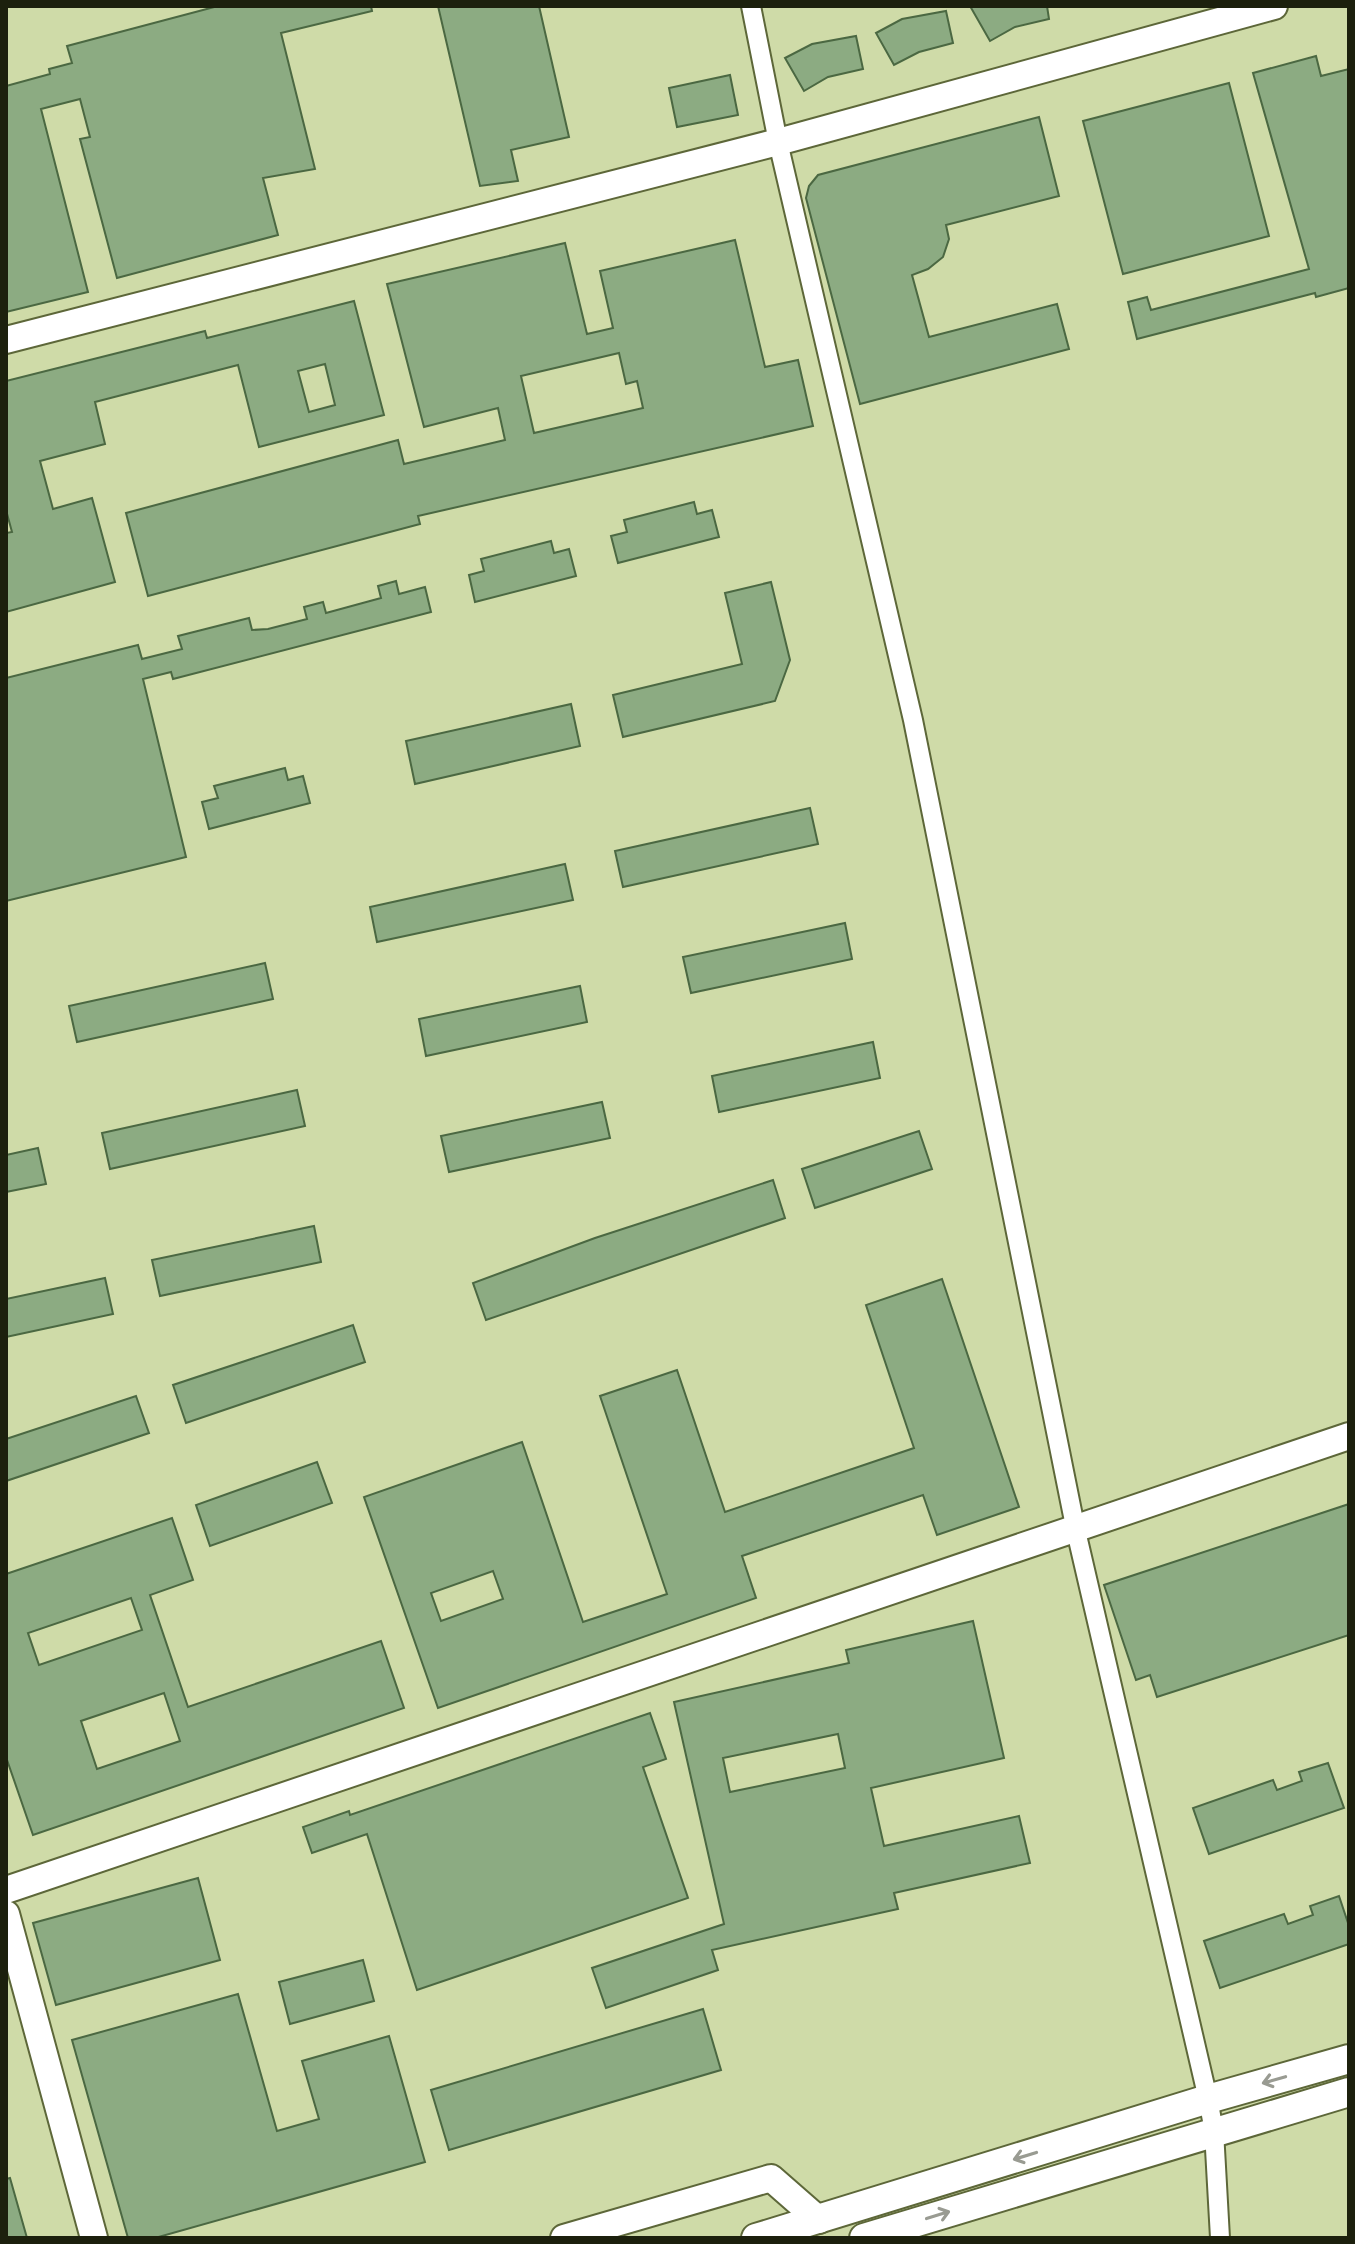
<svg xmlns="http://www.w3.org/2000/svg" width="1355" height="2244" font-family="'Roboto Condensed',sans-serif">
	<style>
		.building { fill: #8cab82; stroke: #4b6842; stroke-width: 2; fill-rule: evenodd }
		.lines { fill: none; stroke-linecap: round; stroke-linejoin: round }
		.street-casing { stroke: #5d6739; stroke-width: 22 }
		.secondary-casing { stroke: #5d6739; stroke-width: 30 }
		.primary-casing { stroke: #5d6739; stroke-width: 32 }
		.street { stroke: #fff; stroke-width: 18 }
		.secondary { stroke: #fff; stroke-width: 26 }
		.primary { stroke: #fff; stroke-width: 28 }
		.oneway { stroke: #999b92 }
	</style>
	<rect width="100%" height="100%" fill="#cfdba8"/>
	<!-- building -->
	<g class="building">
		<polygon points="218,6 371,6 372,11 281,33 315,169 263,178 278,235 117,278 80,139 90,137 80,99 41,109 88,292 6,312 6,86 50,74 49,69 72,63 67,46"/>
		<polygon points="438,6 539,6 569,137 511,150 518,181 480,186"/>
		<polygon points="970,6 1047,6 1049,19 1015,27 990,41"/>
		<polygon points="946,11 953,43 919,52 894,65 876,33 902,19"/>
		<polygon points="856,36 863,69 828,77 804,91 785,58 812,44"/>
		<polygon points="1316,56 1321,76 1349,69 1349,288 1316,297 1315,293 1137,339 1128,302 1147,297 1151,310 1309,269 1253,73"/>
		<polygon points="730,75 738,115 677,127 669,88"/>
		<polygon points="1229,83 1269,236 1123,274 1083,121"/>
		<polygon points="1039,117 1059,196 946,225 949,239 943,257 928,269 912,275 929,337 1057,304 1069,349 860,404 806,198 809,186 818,175"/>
		<path d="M 735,240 L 765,367 L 798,360 L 813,426 L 418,516 L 420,524 L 148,596 L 126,513 L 398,440 L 404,464 L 505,440 L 498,408 L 424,427 L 387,284 L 565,243 L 587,334 L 613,328 L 600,271 ZM 619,353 L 626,384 L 637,381 L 643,408 L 534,433 L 521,376 Z"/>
		<path d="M 354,301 L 384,415 L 259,447 L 238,365 L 95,402 L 105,444 L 40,461 L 53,509 L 92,498 L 115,582 L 6,612 L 6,533 L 12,532 L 6,510 L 6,381 L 205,331 L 207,338 ZM 325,364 L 335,405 L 309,412 L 298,371 Z"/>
		<polygon points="694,502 697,514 712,510 719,537 618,563 611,536 627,532 624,520"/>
		<polygon points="551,541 554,553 569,549 576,576 475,602 469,575 484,571 481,559"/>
		<polygon points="396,581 399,594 425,587 431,612 173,679 171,672 143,679 186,857 6,901 6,678 138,645 142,659 182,649 178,636 249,618 252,630 268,629 307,619 304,607 323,602 326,613 381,598 378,586"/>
		<polygon points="771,582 790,660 775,701 623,737 613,695 742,664 725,593"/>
		<polygon points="571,704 580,746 415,784 406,741"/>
		<polygon points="285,768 288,780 303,776 310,803 209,829 202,802 218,798 214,786"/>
		<polygon points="810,808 818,844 623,887 615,851"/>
		<polygon points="565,864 573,900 377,942 370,907"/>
		<polygon points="845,923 852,959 691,993 683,957"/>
		<polygon points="265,963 273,999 77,1042 69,1006"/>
		<polygon points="580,986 587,1022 426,1056 419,1019"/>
		<polygon points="873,1042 880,1078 719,1112 712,1076"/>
		<polygon points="297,1090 305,1126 110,1169 102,1133"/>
		<polygon points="602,1102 610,1138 449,1172 441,1136"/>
		<polygon points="919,1131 932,1169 815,1208 802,1169"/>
		<polygon points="38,1148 46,1184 6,1192 6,1155"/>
		<polygon points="773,1180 785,1218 486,1320 473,1283 595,1238"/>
		<polygon points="314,1226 321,1262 160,1296 152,1260"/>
		<polygon points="105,1278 113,1314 6,1337 6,1299"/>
		<path d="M 942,1279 L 1019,1507 L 937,1535 L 923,1495 L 742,1556 L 756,1598 L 438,1708 L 364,1497 L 522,1442 L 583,1622 L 667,1594 L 600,1396 L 677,1370 L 725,1512 L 914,1448 L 866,1305 ZM 493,1571 L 503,1599 L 441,1621 L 431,1593 Z"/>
		<polygon points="353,1325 365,1362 186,1423 173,1385"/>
		<polygon points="136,1396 149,1433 6,1481 6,1439"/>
		<polygon points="317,1462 332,1503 210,1546 196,1505"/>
		<polygon points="1349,1504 1349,1635 1157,1697 1150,1675 1136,1680 1104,1585"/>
		<path d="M 172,1518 L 193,1580 L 150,1595 L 188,1707 L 381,1641 L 404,1708 L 33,1835 L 6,1757 L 6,1574 ZM 131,1598 L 142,1630 L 39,1665 L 28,1633 ZM 164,1693 L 180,1741 L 97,1769 L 81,1721 Z"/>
		<path d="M 973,1621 L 1004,1758 L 871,1788 L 884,1846 L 1019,1816 L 1030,1863 L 894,1893 L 898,1909 L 712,1950 L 718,1970 L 606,2008 L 592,1968 L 724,1924 L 674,1702 L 849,1663 L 846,1650 ZM 838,1734 L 845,1768 L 730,1792 L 723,1758 Z"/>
		<polygon points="650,1713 666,1759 643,1767 688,1898 417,1990 367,1834 312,1853 303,1827 349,1811 350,1815"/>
		<polygon points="1328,1763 1344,1808 1209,1854 1193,1808 1273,1780 1277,1790 1302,1781 1299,1772"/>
		<polygon points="198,1878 220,1960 56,2005 33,1923"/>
		<polygon points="1339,1896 1349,1926 1349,1944 1220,1988 1204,1941 1284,1914 1288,1924 1313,1915 1310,1906"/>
		<polygon points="363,1960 374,2001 290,2024 279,1982"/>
		<polygon points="238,1994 277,2131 319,2119 302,2061 389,2036 425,2162 155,2238 128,2238 72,2040"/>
		<polygon points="703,2009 721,2070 449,2150 431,2090"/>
		<polygon points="10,2178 27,2238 6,2238 6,2179"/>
	</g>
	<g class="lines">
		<!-- street casing -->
		<g class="street-casing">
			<polyline id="street" points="751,6 778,142 913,720 1076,1531 1208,2099 1214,2131 1220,2238"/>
		</g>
		<!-- secondary casing -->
		<g class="secondary-casing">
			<g id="secondary">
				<polyline points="6,340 778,142 1274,6"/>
				<polyline points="6,1890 1349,1436"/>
				<polyline points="6,1914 94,2238"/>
				<polyline points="564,2238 771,2178 819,2220"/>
			</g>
		</g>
		<!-- primary casing -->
		<g class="primary-casing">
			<g id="primary">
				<polyline points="756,2238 1208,2099 1349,2059"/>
				<polyline points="864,2238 1349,2092"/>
			</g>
		</g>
		<!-- street -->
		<use href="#street" class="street"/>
		<!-- secondary -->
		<use href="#secondary" class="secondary"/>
		<!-- primary -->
		<use href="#primary" class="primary"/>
	</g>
	<!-- one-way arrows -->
	<defs><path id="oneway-shaft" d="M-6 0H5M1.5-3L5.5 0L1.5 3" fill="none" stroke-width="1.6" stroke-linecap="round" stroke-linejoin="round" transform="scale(2)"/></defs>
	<g class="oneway">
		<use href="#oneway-shaft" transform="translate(1274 2080) rotate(164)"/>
		<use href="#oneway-shaft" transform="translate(1025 2156) rotate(163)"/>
		<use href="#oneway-shaft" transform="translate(938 2215) rotate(-17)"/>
	</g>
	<!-- border -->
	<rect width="1355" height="2244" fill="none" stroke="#1c200d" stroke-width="16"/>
</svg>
